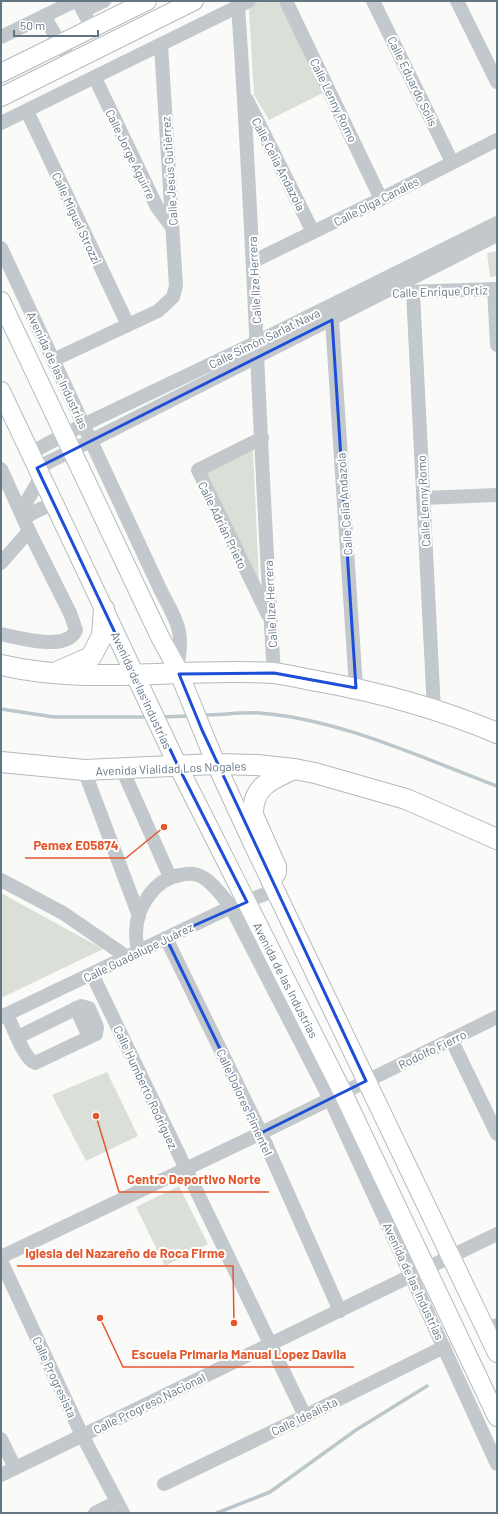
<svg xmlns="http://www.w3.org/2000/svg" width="498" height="1514" font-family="Barlow,sans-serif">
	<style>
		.green { fill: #dadfd7 }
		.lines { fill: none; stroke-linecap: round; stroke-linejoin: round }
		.stream { stroke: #bbc7cb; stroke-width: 3.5 }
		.major-casing { stroke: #b5babe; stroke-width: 20 }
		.highway-casing { stroke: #b4b9bd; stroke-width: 22 }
		.minor { stroke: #c3c8cc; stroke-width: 14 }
		.major { stroke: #fff; stroke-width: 18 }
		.highway { stroke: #fff; stroke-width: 20 }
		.marked { fill: none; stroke: #1d4ed8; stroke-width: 3; stroke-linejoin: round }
		.labels { text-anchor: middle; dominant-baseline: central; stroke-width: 4; stroke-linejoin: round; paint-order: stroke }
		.street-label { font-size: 12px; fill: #657683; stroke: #fff }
		.leader { fill: none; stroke: #e4572e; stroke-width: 1.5 }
		.callout-dot { fill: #e4572e; stroke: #fff; stroke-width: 1.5 }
		.callout-label { font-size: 13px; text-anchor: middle; font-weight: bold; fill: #e4572e; stroke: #fff; stroke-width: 4; stroke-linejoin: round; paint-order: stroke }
	</style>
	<rect width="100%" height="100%" fill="#fafaf8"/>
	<!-- green -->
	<g class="green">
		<polygon points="259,1 281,1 325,92 269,120 254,95 249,11 251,5"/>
		<polygon points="497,251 497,276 490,277 487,253"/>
		<polygon points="253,450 259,581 207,473"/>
		<polygon points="1,893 103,949 1,998"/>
		<polygon points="107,1072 138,1136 86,1161 52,1095"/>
		<polygon points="179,1186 208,1244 165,1266 136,1207"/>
	</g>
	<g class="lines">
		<!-- stream -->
		<g class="stream">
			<polyline points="1,709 54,717 150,717"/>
			<path d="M 202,715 C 221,715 241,712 259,713 C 340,719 422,758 497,786"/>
			<polyline points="160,717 190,716"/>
			<polyline points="217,1513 270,1492 356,1430 427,1386"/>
		</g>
		<!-- major casing -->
		<g class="major-casing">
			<g id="major">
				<polyline points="1,73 147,1"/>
				<polyline points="1,97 194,1"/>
				<polyline points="1,301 160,637 177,668 216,764 252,842 497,1353"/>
				<polyline points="1,391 178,766 343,1093 497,1417"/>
			</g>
		</g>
		<!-- highway casing -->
		<g class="highway-casing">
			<g id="highway">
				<path d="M 1,665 C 91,686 182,667 272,673 C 287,674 302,679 317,681 C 378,692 440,709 497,733"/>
				<polyline points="59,671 91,657 102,636 104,609"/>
				<polyline points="1,762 84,770 216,764 257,765 294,769 315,773 406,799 497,839"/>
				<path d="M 271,880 L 276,872 L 276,867 L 253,815 C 252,786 272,779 294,769"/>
			</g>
		</g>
		<!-- minor -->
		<g class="minor">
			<polyline points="78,1 92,28"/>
			<polyline points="286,1 381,199"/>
			<polyline points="373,1 452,162"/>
			<polyline points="457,1 497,82"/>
			<path d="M 238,7 C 254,229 259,451 274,673"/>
			<polyline points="83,11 104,1"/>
			<polyline points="44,16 71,62"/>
			<polyline points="1,37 75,1"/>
			<polyline points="95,78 157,207 172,227"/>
			<polyline points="247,100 313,232"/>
			<polyline points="27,111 128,325"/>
			<polyline points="1,123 249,1"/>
			<path d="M 1,248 L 160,589 C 177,622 185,630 177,668"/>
			<polyline points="254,261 381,199 497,140"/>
			<polyline points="494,289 497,345"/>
			<polyline points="405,292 497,289"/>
			<polyline points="413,292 434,711"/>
			<polyline points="332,320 356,688"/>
			<polyline points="53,360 158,311 173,297 176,286 161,45"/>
			<polyline points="262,438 198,470 268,615"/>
			<polyline points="30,453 83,425 257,342 497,223"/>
			<polyline points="37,468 497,235"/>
			<polyline points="1,469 29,531 1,563"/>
			<polyline points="423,498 497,495"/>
			<polyline points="21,511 41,477"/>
			<path d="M 24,519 C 34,511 42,507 54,505"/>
			<path d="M 1,634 C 19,638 67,652 76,630 L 70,613 L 29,531"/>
			<polyline points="122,769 170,877"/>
			<polyline points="84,770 139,916"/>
			<polyline points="1,880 63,913 127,957"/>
			<polyline points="166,938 261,1133 340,1311"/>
			<path d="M 138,952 C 137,946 136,939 136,933 C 136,907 155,879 180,875 C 188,873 197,873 204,878 C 215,885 223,897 231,907 L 330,1099 L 497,1464"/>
			<polyline points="92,974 305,1416"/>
			<polyline points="76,1008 89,1037"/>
			<path d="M 7,1014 C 12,1025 24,1059 35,1063 L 96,1034 L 97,1027 L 89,1008 L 81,1006 L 18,1037"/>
			<polyline points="1,1017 231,907 276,890"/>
			<polyline points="451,1039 497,1134"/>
			<polyline points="1,1257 261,1133 497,1017"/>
			<polyline points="1,1261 82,1435 123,1513"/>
			<polyline points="486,1331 497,1325"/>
			<polyline points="1,1439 15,1468"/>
			<polyline points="1,1475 497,1234"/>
			<polyline points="164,1484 305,1416 444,1347"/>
			<polyline points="95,1513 117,1502"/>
		</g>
		<!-- major -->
		<use href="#major" class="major"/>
		<!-- highway -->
		<use href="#highway" class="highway"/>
	</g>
	<!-- marked area -->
	<path class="marked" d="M 332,320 L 356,688 L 274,673 L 179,674 L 202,730 L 366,1081 L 261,1133 L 166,938 L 247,902 L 178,766 L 37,468 Z"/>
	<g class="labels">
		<!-- street labels -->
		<g class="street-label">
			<text transform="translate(413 81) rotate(64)">Calle Eduardo Solís</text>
			<text transform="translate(334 100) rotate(64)">Calle Lenny Romo</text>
			<text transform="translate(131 154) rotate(64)">Calle Jorge Aguirre</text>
			<text transform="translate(279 164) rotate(63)">Calle Celia Andazola</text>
			<text transform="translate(169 171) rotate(-94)">Calle Jesús Gutiérrez</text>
			<text transform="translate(376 201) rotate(-27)">Calle Olga Canales</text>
			<text transform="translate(77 218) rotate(65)">Calle Miguel Strozzi</text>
			<text transform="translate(254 280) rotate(-93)">Calle Ilze Herrera</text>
			<text transform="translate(440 291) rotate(-2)">Calle Enrique Ortiz</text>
			<text transform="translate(264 338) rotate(-26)">Calle Simón Sarlat Nava</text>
			<text transform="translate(58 370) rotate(65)">Avenida de las Industrias</text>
			<text transform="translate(423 501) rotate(-93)">Calle Lenny Romo</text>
			<text transform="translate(344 504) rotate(-94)">Calle Celia Andazola</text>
			<text transform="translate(223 525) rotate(64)">Calle Adrián Prieto</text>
			<text transform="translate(270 604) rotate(-93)">Calle Ilze Herrera</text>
			<text transform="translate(142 690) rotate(65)">Avenida de las Industrias</text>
			<text transform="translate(171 768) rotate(-2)">Avenida Vialidad Los Nogales</text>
			<text transform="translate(138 952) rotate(-26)">Calle Guadalupe Juárez</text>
			<text transform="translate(286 980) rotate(63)">Avenida de las Industrias</text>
			<text transform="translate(432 1049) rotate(-26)">Rodolfo Fierro</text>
			<text transform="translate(146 1087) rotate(65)">Calle Humberto Rodríguez</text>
			<text transform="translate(245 1102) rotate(65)">Calle Dolores Pimentel</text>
			<text transform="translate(414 1281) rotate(65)">Avenida de las Industrias</text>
			<text transform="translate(55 1377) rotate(65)">Calle Progresista</text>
			<text transform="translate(149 1403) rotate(-26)">Calle Progreso Nacional</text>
			<text transform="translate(304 1416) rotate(-26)">Calle Idealista</text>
		</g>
	</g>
	<!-- callouts -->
	<path class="leader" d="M164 827L126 858H25M96 1116L119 1192H269M234 1323L233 1266H17M100 1318L123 1367H354"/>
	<g class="callout-dot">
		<circle cx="164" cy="827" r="4"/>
		<circle cx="96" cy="1116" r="4"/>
		<circle cx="234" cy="1323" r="4"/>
		<circle cx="100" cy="1318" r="4"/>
	</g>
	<g class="callout-label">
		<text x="76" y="850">Pemex E05874</text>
		<text x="194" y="1184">Centro Deportivo Norte</text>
		<text x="125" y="1258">Iglesia del Nazareño de Roca Firme</text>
		<text x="239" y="1359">Escuela Primaria Manual Lopez Davila</text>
	</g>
	<!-- border -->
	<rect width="498" height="1514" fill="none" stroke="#657683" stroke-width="4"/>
	<!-- scale -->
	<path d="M14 30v6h84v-6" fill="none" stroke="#657683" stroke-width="2"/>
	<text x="20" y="30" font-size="12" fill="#657683" stroke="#ffffff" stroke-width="3" paint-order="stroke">50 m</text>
</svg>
